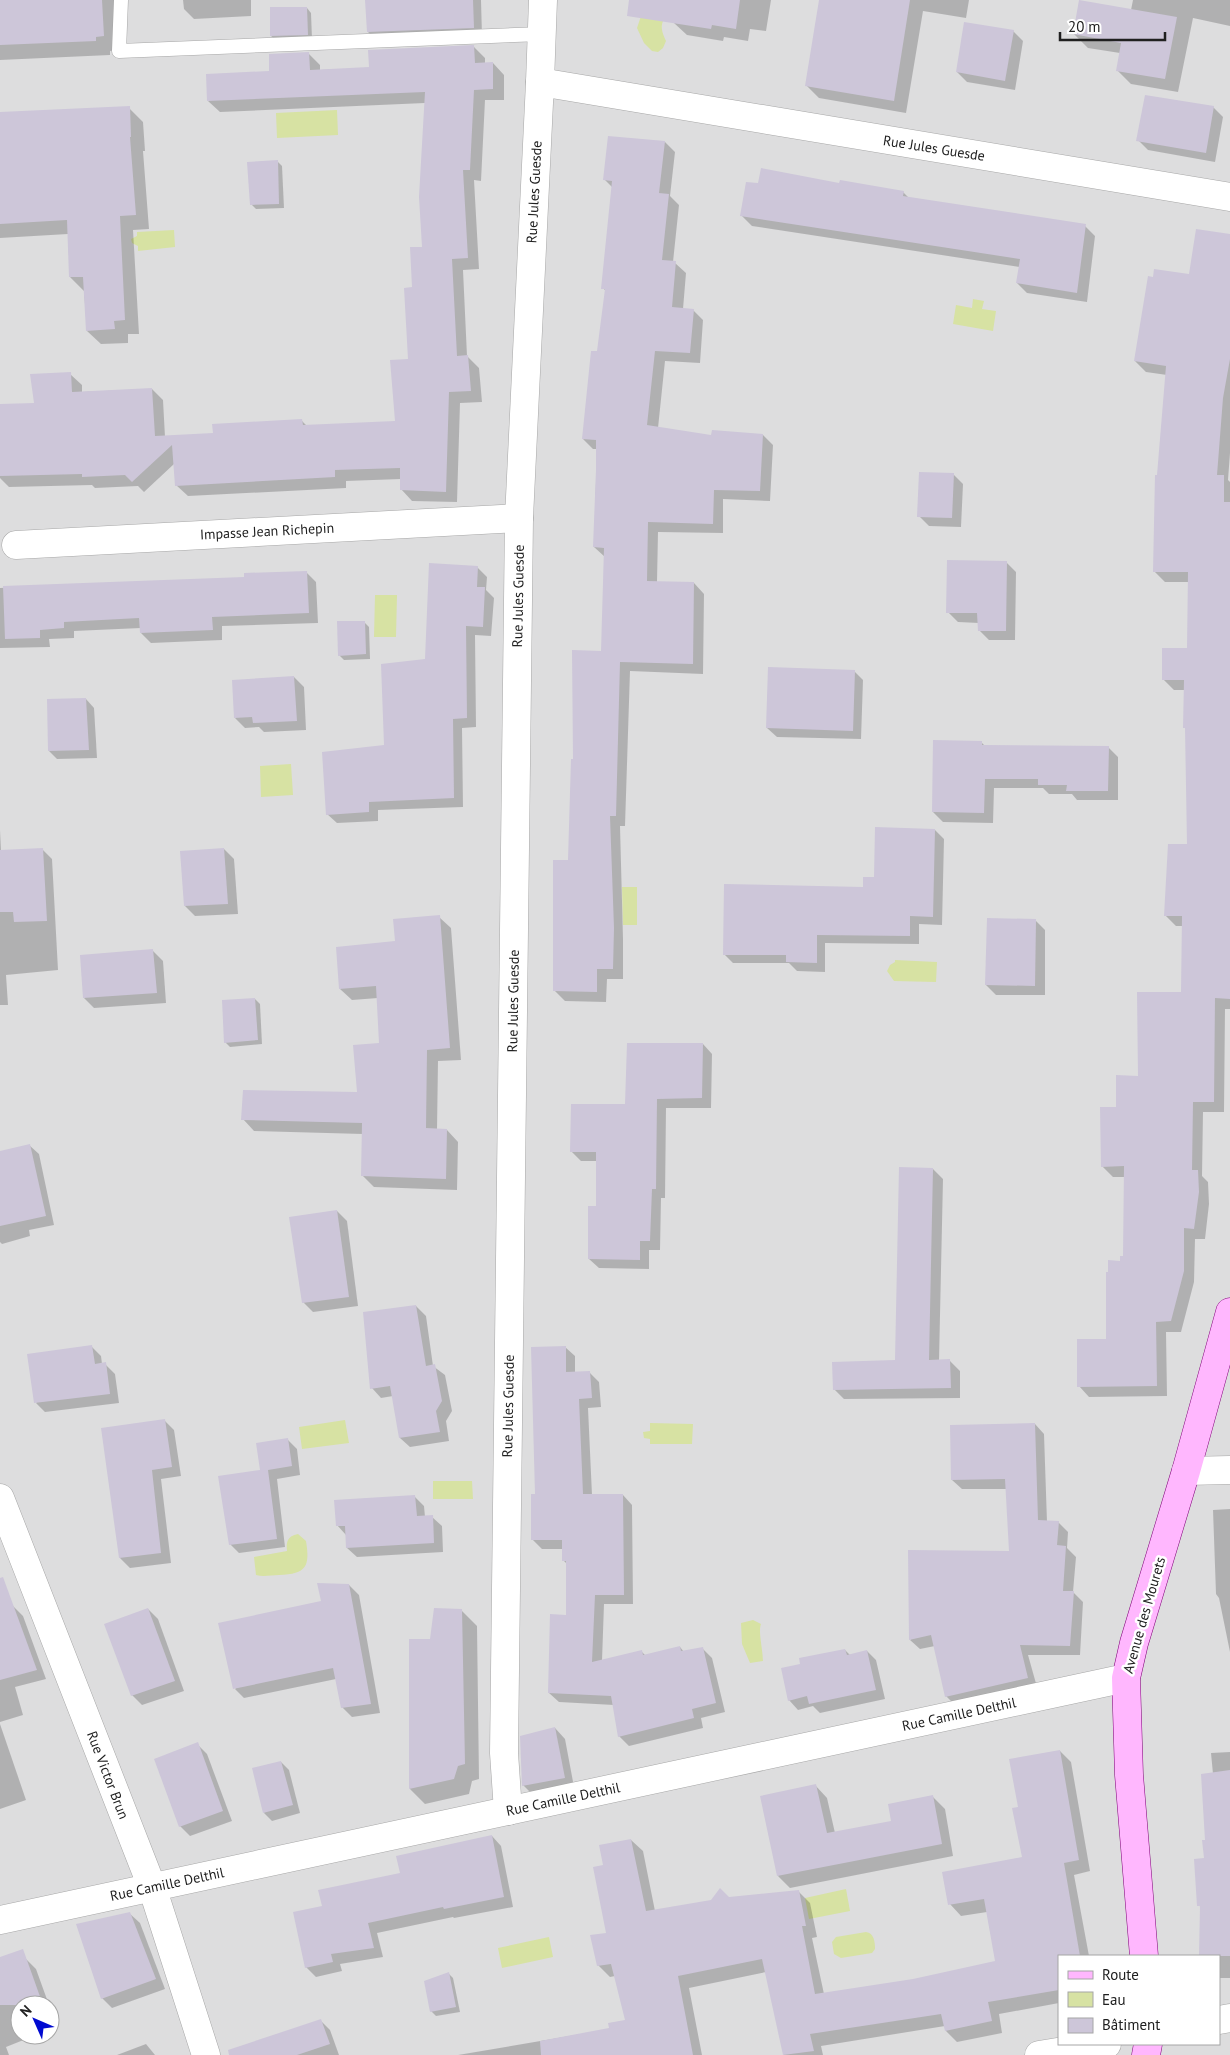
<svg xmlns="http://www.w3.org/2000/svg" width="1230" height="2055" font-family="'PT Sans',sans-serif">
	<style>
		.residential { fill: #ddddde; fill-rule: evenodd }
		.water { fill: #d7e2a3 }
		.shadow { fill: #0003 }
		.building { fill: #cdc6d9 }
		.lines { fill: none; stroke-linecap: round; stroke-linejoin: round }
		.service-casing { stroke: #a7a7a7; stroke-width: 15 }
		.minor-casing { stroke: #a7a7a7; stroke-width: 29 }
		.secondary-casing { stroke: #7f0077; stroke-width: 29 }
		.service { stroke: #fff; stroke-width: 14 }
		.minor { stroke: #fff; stroke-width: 28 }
		.secondary { stroke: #ffb7fe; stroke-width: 28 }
		.labels { text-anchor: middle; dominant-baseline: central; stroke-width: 5; stroke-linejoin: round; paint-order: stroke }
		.street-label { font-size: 14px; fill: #202020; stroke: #fff }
	</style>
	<rect width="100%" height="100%" fill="#ede6f1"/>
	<!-- residential -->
	<path class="residential" d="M 0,0 L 1230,0 L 1230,2055 L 0,2055 ZM 1059,1956 L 1219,1956 L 1219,2044 L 1059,2044 ZM 20,2005 L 50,2005 L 50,2035 L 20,2035 Z"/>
	<!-- water -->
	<g class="water">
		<path d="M 643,10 L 663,21 C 660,28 663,34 666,41 L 663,48 L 658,52 L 652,51 L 644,43 L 637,28 Z"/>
		<polygon points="337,110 338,135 277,138 276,113"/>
		<polygon points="174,230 175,247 138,251 138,246 132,243 131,239 137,236 137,232"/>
		<polygon points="973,299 984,301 982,309 996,311 993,331 953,324 956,305 972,308"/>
		<polygon points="375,595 397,595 396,637 374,637"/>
		<polygon points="291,764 293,795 261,797 260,766"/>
		<polygon points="622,887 637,887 637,925 623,925"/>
		<polygon points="895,960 937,962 936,982 894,981 887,971 890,965 895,962"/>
		<polygon points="345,1420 349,1443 302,1449 299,1427"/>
		<polygon points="650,1423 693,1424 692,1444 650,1444 650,1439 644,1438 643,1432 650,1431"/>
		<polygon points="433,1481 472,1481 473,1499 433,1499"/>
		<path d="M 298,1534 L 306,1541 C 310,1566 307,1574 279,1575 C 272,1575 263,1577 256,1575 L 254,1557 L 287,1551 C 286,1542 287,1536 298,1534 Z"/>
		<path d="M 753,1620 L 761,1624 C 758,1631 763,1650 763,1661 L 750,1663 L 742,1644 L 741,1623 Z"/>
		<polygon points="846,1889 850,1911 809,1919 805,1898"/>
		<path d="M 866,1932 C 874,1933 875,1942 875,1949 L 872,1953 L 841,1958 L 834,1954 L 832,1942 L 836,1937 Z"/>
		<polygon points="549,1937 553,1957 502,1968 498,1948"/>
	</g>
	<!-- shadow -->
	<g class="shadow">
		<polygon points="0,0 115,0 118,50 110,51 110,55 0,60"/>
		<polygon points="183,0 251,0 251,16 194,19 184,9"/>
		<polygon points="366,0 481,0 482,36 377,41 368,32"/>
		<polygon points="678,0 771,0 766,31 750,29 748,41 724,37 723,41 687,35 674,23"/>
		<polygon points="820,0 969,0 966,18 923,11 906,113 819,98 806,85"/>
		<polygon points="1133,0 1230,0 1230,26 1193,18 1178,92 1131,84 1117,70 1120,53 1088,48 1074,34 1131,10"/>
		<polygon points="307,8 311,13 312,39 276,40 271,36"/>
		<polygon points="1013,31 1023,41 1015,90 967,82 957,72"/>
		<polygon points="474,47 485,58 485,64 493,63 504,75 504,100 485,100 481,181 474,180 479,269 463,270 467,356 479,368 482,402 460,403 457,502 412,501 401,489 401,479 346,481 346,488 188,496 176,485 174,464 144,492 138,486 95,488 92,485 9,487 0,478 0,406 35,405 70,374 82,385 82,392 152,389 163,400 165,437 214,434 302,421 307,426 396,422 409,360 414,288 423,248 425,103 220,112 208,101 308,53 320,65 320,70 370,68"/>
		<polygon points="1213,107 1223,117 1215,162 1148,150 1138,140"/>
		<polygon points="129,108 143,122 145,151 143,151 149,229 133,230 139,334 128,334 128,343 101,344 87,331 84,291 70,277 68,234 0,238 0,113"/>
		<polygon points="665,142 675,152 670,196 679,205 673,262 675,263 686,273 683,309 693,310 703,320 700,363 665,361 658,428 712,436 763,435 773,445 770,501 723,499 723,533 658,532 657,582 694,583 704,594 703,674 630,671 625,826 620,826 623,939 623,979 607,979 606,1002 565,1001 554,990 570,861 574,760 602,653 605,557 594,547 597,449 593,449 583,439 599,352 606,291 603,288 613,188 605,180"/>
		<polygon points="277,161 282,166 284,208 256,209 251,204"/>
		<polygon points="840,184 903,192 910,199 1085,226 1095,236 1087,302 1027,293 1017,283 1020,267 752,226 742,216"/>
		<polygon points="1230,235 1230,453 1228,480 1230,482 1230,1009 1225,1009 1224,1112 1203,1112 1202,1176 1208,1182 1209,1204 1205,1239 1195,1239 1194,1282 1181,1332 1166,1332 1167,1396 1089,1397 1079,1386 1107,1340 1121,1262 1125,1257 1125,1177 1113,1177 1102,1166 1117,1108 1139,1077 1182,993 1183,926 1176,926 1165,915 1189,845 1185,690 1174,690 1163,679 1188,649 1189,582 1165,582 1154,571 1158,476 1167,375 1146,372 1135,361 1190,275"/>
		<polygon points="953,474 963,484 961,527 929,526 919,516"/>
		<polygon points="1006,562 1016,572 1015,640 989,640 979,630 979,623 958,622 948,612"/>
		<polygon points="477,567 487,577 486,590 494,598 491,636 475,635 476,727 462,728 463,807 378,810 378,821 337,823 327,814 386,746"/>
		<polygon points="306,572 316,582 318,623 222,626 222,640 151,643 141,633 141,628 74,631 74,638 49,639 50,647 0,648 0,588 246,578"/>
		<polygon points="364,622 369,627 370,659 344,660 339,655"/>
		<polygon points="854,671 863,680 861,739 777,737 767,728"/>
		<polygon points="294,677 304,687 306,730 264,732 259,727 245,728 235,718"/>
		<polygon points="86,699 94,708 97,758 57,759 49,751"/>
		<polygon points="981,742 985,746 1108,747 1118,757 1118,800 1077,800 1072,794 1049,794 1043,788 994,788 993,823 943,822 933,812"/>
		<polygon points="0,830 1,851 42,849 52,859 58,970 6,975 8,1005 0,1005"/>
		<polygon points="935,830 944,839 942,925 919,924 919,944 825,943 825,972 797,971 789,963 733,963 724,954 864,888"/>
		<polygon points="224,849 234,859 238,914 195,916 185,906"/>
		<polygon points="439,917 451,928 461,1060 438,1061 437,1130 447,1130 458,1142 457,1190 374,1187 362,1175 363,1134 254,1131 243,1119 358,1094 381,1045 378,998 352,1000 340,989 396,942"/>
		<polygon points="1035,920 1045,930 1045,995 996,995 986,985"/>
		<polygon points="153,951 163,961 166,1003 94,1008 84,998"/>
		<polygon points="255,999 260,1004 262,1044 230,1047 225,1042"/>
		<polygon points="703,1044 712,1054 711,1108 666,1108 665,1198 661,1198 660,1250 649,1250 649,1269 599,1268 589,1259 598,1208 598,1161 581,1161 571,1151"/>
		<polygon points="29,1145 39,1154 54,1225 29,1230 30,1236 2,1244 0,1242 0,1152"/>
		<polygon points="933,1169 943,1179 939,1361 950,1361 960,1371 960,1398 844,1399 834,1389 896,1362"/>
		<polygon points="337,1211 347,1221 358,1306 313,1312 303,1302"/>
		<polygon points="416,1306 426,1316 433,1366 445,1375 452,1411 446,1421 449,1441 410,1447 400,1438 393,1396 381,1398 372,1388"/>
		<polygon points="91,1346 101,1356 102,1364 105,1364 115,1374 119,1403 45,1412 36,1403"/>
		<polygon points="565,1347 575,1356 575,1373 590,1373 599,1382 601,1407 588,1408 592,1495 623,1495 632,1505 633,1604 604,1604 602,1661 641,1651 646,1656 680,1647 684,1652 702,1648 712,1658 725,1712 701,1718 703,1728 629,1746 619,1736 614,1705 559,1702 549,1693 567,1617 567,1564 563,1560 563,1549 542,1549 532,1539 536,1495"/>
		<polygon points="164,1420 174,1430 181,1476 161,1479 171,1563 130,1568 120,1558"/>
		<polygon points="1035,1424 1044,1434 1047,1522 1058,1522 1068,1532 1067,1548 1076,1557 1073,1592 1083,1602 1080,1655 1028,1655 1037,1687 956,1706 946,1696 935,1646 920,1649 910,1640 1010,1552 1007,1489 962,1489 952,1480"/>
		<polygon points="288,1440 297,1449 300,1475 277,1479 285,1547 239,1553 230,1544 261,1471"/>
		<polygon points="414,1496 424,1506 425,1517 432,1517 442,1526 443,1552 357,1557 347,1548 346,1535 337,1525"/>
		<polygon points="1230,1509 1230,1652 1219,1598 1216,1594 1213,1510"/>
		<polygon points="349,1585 359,1595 380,1713 352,1717 342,1707 336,1679 244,1698 235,1689 322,1602"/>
		<polygon points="13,1606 23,1616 46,1679 15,1687 23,1715 0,1722 0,1611"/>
		<polygon points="148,1609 158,1619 184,1691 142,1705 132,1695"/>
		<polygon points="461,1610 477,1626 479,1779 472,1781 469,1794 425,1804 410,1789 410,1641 431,1640"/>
		<polygon points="845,1650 850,1655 867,1651 876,1660 885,1699 820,1713 813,1706 798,1710 789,1700 801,1665"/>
		<polygon points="0,1724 26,1800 0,1809"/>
		<polygon points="555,1728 565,1739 574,1787 533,1795 523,1785"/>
		<polygon points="197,1744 207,1754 232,1821 190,1836 180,1826"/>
		<polygon points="1060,1751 1071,1762 1090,1871 1074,1875 1089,1956 1059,1956 1059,2003 999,2014 1002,2033 957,2042 946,2031 945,2026 821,2046 823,2055 784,2055 766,1972 689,1988 702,2055 458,2055 611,2029 627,2021 615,1976 610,1977 598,1965 607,1934 605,1866 631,1840 643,1851 655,1911 730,1898 798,1891 810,1903 817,1937 812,1938 824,1994 913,1980 996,1962 987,1912 961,1916 950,1904 1024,1858 1019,1808"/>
		<polygon points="1230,1752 1230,1978 1219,1978 1219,1956 1200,1956 1201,1908 1199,1905 1205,1859 1213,1774 1211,1753"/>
		<polygon points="281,1762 289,1770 300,1813 272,1821 264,1813"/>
		<polygon points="815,1785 827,1798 835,1833 893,1822 933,1797 945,1809 953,1856 790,1888 778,1876"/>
		<polygon points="492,1836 501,1846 513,1907 454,1918 453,1917 377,1933 383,1957 340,1964 342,1971 316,1977 306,1967 323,1907"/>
		<polygon points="129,1913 140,1923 165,1989 112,2008 102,1998"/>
		<polygon points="26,1959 36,1969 49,2005 20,2005 20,2035 36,2035 6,2047 9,2055 0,2055 0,1969"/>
		<polygon points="448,1973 453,1978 460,2012 436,2016 431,2011"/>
		<polygon points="50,2008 54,2018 50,2019"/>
		<polygon points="320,2020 330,2030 339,2055 256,2055"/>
		<polygon points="146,2044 155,2055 117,2055"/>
	</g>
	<!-- building -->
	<g class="building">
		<polygon points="0,0 102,0 104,36 96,37 96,41 0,45"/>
		<polygon points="365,0 473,0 474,28 367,32"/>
		<polygon points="629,0 740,0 736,29 712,25 711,29 627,16"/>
		<polygon points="819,0 910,0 894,101 805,86"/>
		<polygon points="1079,0 1177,17 1165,79 1116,71 1121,43 1073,34"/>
		<polygon points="270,7 307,7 308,35 270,36"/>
		<polygon points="964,22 1014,30 1005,81 956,72"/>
		<polygon points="474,45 475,63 493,62 493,89 474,90 470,170 463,170 468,258 452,259 457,356 468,355 471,391 449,392 446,492 400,490 400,468 335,470 335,477 175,486 172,445 132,482 125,475 82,477 82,474 0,476 0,404 34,403 30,374 71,372 72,392 152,388 155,436 213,433 212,424 302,419 303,425 395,421 390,360 408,359 404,288 412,287 410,247 422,247 419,197 425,92 207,101 206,74 269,71 269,54 309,52 310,70 369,67 368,50"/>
		<polygon points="1145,95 1214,106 1206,153 1136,141"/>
		<polygon points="130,106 131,137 130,137 136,215 120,216 125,320 114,321 115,329 86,331 83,277 69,277 67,220 0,224 0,112"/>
		<polygon points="608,136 665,141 659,193 669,194 662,260 676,261 672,307 694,309 690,353 655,351 647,425 711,435 712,430 763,434 760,491 714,490 713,524 648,522 647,581 694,582 693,664 620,662 616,816 610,816 614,928 613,969 597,969 597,992 553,991 553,860 568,860 571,759 573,759 572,650 601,651 604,548 593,547 596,470 596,440 582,439 591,351 597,351 605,289 601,289 612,181 603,180"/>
		<polygon points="278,160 279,204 250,205 247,162"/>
		<polygon points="761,168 839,183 840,180 904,191 903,196 1086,224 1077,293 1016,283 1020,259 740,216 746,182 758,183"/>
		<polygon points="1196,229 1230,234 1230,359 1223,398 1217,475 1224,475 1224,502 1230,502 1230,999 1215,998 1214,1102 1193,1102 1192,1170 1198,1170 1199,1192 1194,1229 1184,1228 1184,1271 1171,1321 1156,1322 1157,1386 1077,1387 1077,1339 1106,1339 1106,1272 1108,1272 1108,1260 1120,1261 1120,1256 1123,1256 1124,1166 1101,1167 1100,1107 1116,1107 1116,1075 1138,1076 1137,992 1181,992 1182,916 1164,916 1168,844 1187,844 1185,728 1183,728 1184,680 1162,680 1162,648 1187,648 1188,572 1153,572 1155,475 1157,475 1166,366 1134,361 1148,276 1153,277 1154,269 1189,274"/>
		<polygon points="919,472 954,473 952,518 917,517"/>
		<polygon points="947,560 1007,561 1006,631 978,631 977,613 946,613"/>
		<polygon points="429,563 478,566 477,587 485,587 483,627 466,626 467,718 453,719 454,798 369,802 369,812 326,815 322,752 384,745 381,664 425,659"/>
		<polygon points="307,571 309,613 212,617 213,630 140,633 139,618 64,622 64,628 40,630 40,638 5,639 3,586 244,577 244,573"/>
		<polygon points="337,621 365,621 366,654 338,656"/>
		<polygon points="768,667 855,670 853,731 766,728"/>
		<polygon points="294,676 297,721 253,723 252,717 234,718 232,680"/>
		<polygon points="86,698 89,750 48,751 47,699"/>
		<polygon points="933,740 982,741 982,745 1109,746 1108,791 1066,791 1067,785 1038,785 1038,779 985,779 984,813 932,812"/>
		<polygon points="875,827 935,829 933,917 910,916 910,936 817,935 817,963 786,962 786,955 723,955 724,884 863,887 863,877 874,877"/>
		<polygon points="43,848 47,921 14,922 13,912 0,912 0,850"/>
		<polygon points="224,848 228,904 184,906 180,851"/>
		<polygon points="440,915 450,1048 427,1050 426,1128 447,1129 446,1179 361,1176 362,1123 241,1120 243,1090 357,1092 353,1045 379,1043 376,986 339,989 336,947 395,941 393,919"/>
		<polygon points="987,918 1036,919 1035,986 985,985"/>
		<polygon points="153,949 157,993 83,998 80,955"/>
		<polygon points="255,998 258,1040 224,1043 222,1000"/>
		<polygon points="627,1043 703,1043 702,1098 657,1099 656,1189 652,1189 650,1241 640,1241 640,1260 588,1259 588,1206 596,1206 596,1152 570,1152 571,1104 625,1104"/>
		<polygon points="30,1144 46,1216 0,1226 0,1151"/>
		<polygon points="899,1167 933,1168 929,1360 950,1359 951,1388 833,1390 832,1362 895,1360"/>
		<polygon points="337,1210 349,1297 302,1303 289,1217"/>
		<polygon points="416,1305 426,1366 435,1364 442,1401 436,1411 440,1432 399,1438 390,1386 370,1389 363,1312"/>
		<polygon points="92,1345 95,1364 106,1362 110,1394 34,1403 27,1354"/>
		<polygon points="566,1346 566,1372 590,1371 592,1398 579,1399 583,1494 623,1494 624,1595 595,1595 592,1662 642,1650 643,1655 680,1646 681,1651 703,1647 716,1703 692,1709 694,1718 618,1737 611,1696 548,1693 550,1614 566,1615 566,1561 562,1561 562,1540 531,1540 531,1494 535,1494 531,1347"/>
		<polygon points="165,1419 172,1467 152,1470 161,1553 119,1558 101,1428"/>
		<polygon points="1035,1423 1038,1520 1059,1521 1057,1545 1066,1546 1063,1591 1074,1591 1070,1646 1020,1645 1028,1678 945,1697 931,1635 909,1640 908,1550 1009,1551 1005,1479 951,1480 950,1425"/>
		<polygon points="288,1438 292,1466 268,1470 277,1539 229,1545 218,1476 260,1470 256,1443"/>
		<polygon points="415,1495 417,1516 433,1515 434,1543 346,1548 345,1526 336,1526 334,1500"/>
		<polygon points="3,1577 37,1670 0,1680 0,1578"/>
		<polygon points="317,1583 349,1584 371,1704 341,1708 333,1668 233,1689 218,1623 321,1601"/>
		<polygon points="148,1608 175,1681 131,1696 104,1624"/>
		<polygon points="434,1608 462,1609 465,1764 458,1766 454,1779 409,1789 409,1639 430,1639"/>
		<polygon points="845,1649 847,1655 867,1650 876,1690 809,1704 807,1696 788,1701 781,1668 800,1664 799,1658"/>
		<polygon points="555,1727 565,1778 522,1786 520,1736"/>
		<polygon points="198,1742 223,1811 179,1827 154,1759"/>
		<polygon points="1060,1750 1079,1860 1064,1863 1080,1956 1059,1956 1059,1990 988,2002 992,2021 945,2031 941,2014 810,2034 814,2051 783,2055 762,1959 678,1976 693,2055 541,2055 540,2041 609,2028 608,2023 625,2020 611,1964 597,1966 590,1935 606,1933 593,1867 603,1865 599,1845 631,1839 646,1911 711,1900 720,1888 729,1897 799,1890 806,1926 802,1926 815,1994 913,1979 995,1961 984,1899 948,1905 942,1872 1022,1857 1012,1808 1018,1807 1009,1759"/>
		<polygon points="281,1761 293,1805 263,1813 252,1768"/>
		<polygon points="1230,1770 1230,1956 1199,1956 1200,1906 1197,1906 1194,1859 1204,1858 1202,1840 1205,1840 1201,1774"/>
		<polygon points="816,1784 827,1833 891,1821 888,1804 933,1795 942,1844 777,1876 760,1796"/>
		<polygon points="492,1835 504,1897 444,1909 443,1907 368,1923 374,1948 331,1954 333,1962 305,1968 293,1912 322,1906 318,1890 400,1873 396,1856"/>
		<polygon points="130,1912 156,1979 101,1999 76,1924"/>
		<polygon points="23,1949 43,2005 0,2005 0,1957"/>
		<polygon points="449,1972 456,2007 430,2012 424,1981"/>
		<polygon points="321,2019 330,2044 297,2055 229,2055 228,2050"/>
	</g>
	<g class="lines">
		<!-- service casing -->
		<g class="service-casing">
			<polyline id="service" points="121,0 119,51 542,34"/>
		</g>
		<!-- minor casing -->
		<g class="minor-casing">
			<g id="minor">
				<polyline points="540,82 543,0"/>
				<polyline points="16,545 519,518"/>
				<polyline points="1186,1471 1230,1470"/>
				<polyline points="0,1498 152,1887 206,2055"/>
				<polyline points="508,1811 504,1753 519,518 540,82 1230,197"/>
				<polyline points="0,1920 1126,1678"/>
				<polyline points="1219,2020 1230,2018"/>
				<polyline points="1039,2055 1107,2044"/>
			</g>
		</g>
		<!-- secondary casing -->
		<g class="secondary-casing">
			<g id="secondary">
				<polyline points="1144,1956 1129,1775 1126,1678 1134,1643 1186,1471 1230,1312"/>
				<polyline points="1146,2055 1148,2044"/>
			</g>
		</g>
		<!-- service -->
		<use href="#service" class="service"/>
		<!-- minor -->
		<use href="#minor" class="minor"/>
		<!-- secondary -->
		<use href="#secondary" class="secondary"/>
	</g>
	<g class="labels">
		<!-- street labels -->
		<g class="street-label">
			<text transform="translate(934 148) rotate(9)">Rue Jules Guesde</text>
			<text transform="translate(534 192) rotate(-87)">Rue Jules Guesde</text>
			<text transform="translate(267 531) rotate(-3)">Impasse Jean Richepin</text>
			<text transform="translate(518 596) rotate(-89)">Rue Jules Guesde</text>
			<text transform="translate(513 1001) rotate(-89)">Rue Jules Guesde</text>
			<text transform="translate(508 1406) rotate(-89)">Rue Jules Guesde</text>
			<text transform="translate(1144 1615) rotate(-74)">Avenue des Mourets</text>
			<text transform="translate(959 1714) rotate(-12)">Rue Camille Delthil</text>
			<text transform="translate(108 1775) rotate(69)">Rue Victor Brun</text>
			<text transform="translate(563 1799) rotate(-12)">Rue Camille Delthil</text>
			<text transform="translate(167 1884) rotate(-12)">Rue Camille Delthil</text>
		</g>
	</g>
	<!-- legend -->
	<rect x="1058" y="1955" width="162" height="90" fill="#ffffff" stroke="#a6a6a6"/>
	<rect x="1068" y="1971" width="25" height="8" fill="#ffb7fe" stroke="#a6a6a6"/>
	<text x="1102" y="1980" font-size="15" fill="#202020">Route</text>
	<rect x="1068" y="1992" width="25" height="15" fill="#d7e2a3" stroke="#a6a6a6"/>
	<text x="1102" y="2005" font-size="15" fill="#202020">Eau</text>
	<rect x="1068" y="2018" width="25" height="15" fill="#cdc6d9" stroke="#a6a6a6"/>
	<text x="1102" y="2030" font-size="15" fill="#202020">Bâtiment</text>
	<!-- north arrow -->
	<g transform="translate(35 2020) rotate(315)"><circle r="24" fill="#ffffff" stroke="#a6a6a6"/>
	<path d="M0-4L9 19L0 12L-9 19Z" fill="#000ad1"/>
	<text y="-8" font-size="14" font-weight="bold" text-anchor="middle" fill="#202020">N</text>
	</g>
	<!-- scale -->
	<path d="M1060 32v8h105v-8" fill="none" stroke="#202020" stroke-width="2.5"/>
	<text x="1068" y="32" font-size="15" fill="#202020" stroke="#ffffff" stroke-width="4" paint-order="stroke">20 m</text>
</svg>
